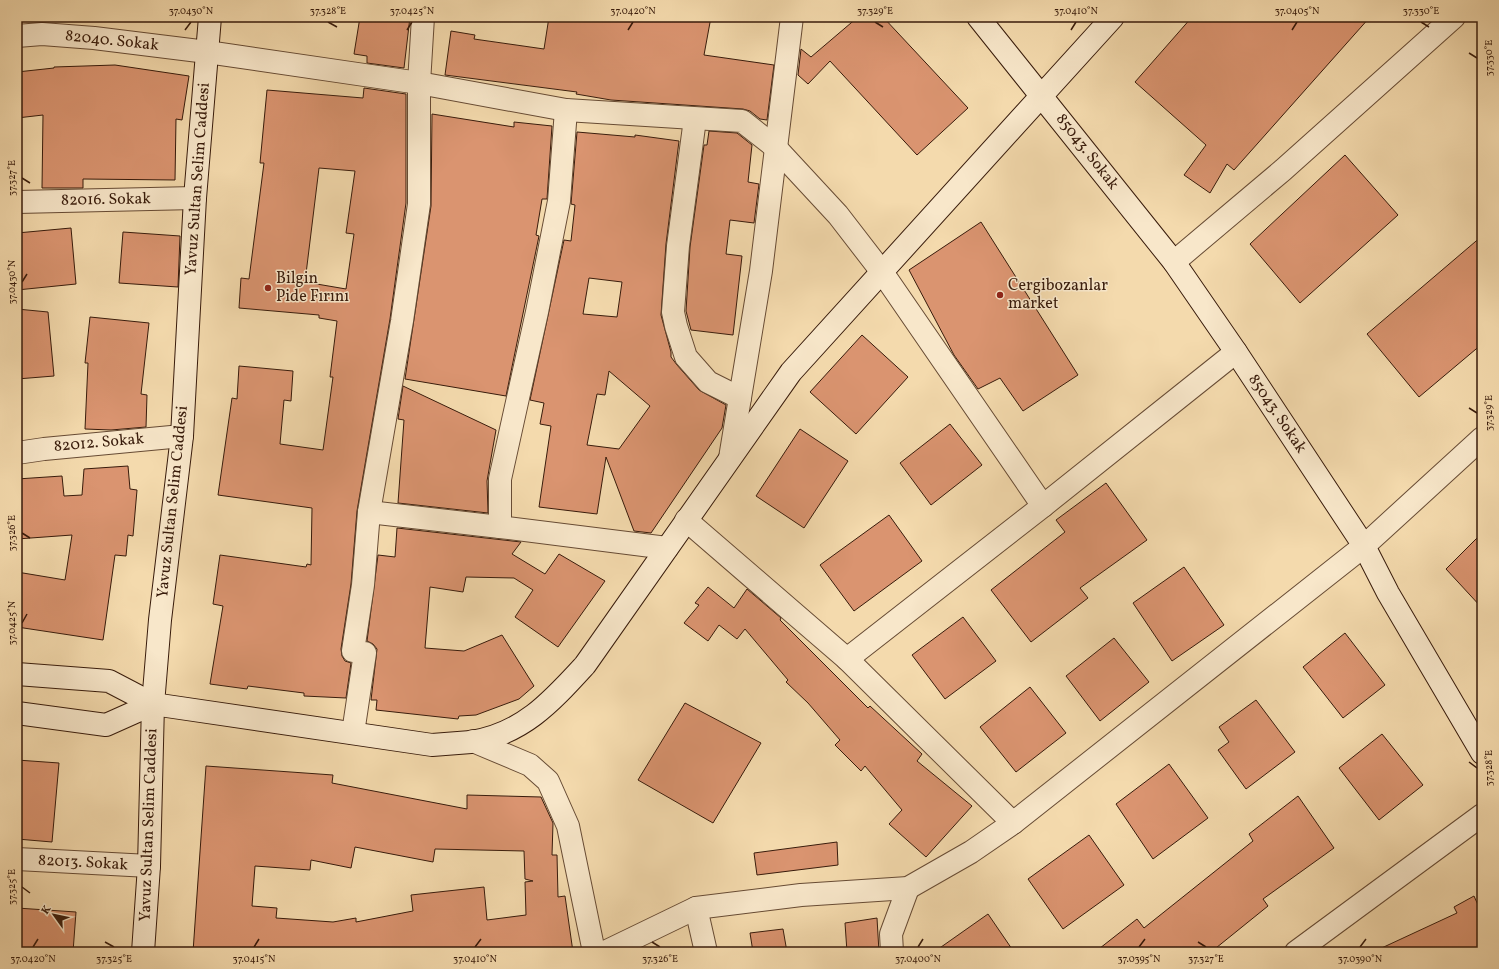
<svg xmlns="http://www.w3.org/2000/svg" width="1499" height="969" font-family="Vollkorn,serif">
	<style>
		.building { fill: #da9470; stroke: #381b0b; fill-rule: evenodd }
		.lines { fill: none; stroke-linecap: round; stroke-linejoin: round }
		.street-casing { stroke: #674b34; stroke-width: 24 }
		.secondary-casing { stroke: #381b0b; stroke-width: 24 }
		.street { stroke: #f8e7ca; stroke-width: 22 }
		.secondary { stroke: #f8e7ca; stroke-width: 22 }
		.ticks { fill: none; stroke: #381b0b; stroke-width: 1.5 }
		.poi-dot { fill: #8f2418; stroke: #f8e7ca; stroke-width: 1.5 }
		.labels { text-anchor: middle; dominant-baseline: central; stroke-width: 3; stroke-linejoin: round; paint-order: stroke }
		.street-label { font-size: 16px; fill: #381b0b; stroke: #f8e7ca }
		.poi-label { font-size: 16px; fill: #381b0b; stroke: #f8e7ca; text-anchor: start }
		.neatline { fill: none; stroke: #381b0b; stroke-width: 1.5 }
		.ticks-label { font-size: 10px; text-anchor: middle; fill: #381b0b }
	</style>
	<rect width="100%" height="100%" fill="#f4daad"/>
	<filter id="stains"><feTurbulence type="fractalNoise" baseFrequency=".005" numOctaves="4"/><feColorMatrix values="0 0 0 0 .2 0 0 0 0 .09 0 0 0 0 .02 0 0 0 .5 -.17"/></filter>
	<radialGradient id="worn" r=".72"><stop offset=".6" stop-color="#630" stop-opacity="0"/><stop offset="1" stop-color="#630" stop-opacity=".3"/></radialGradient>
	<!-- building -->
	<g class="building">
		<polygon points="360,17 410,17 404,68 367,63 367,56 354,54"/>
		<polygon points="549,17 711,17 704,55 774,65 767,120 760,119 750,111 743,109 611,100 576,94 577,92 445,75 451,31 475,35 474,39 544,49"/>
		<polygon points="858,17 883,17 968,108 917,155 830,61 808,84 798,75 801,49 811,57"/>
		<polygon points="1192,17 1370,17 1234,170 1227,164 1210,193 1184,175 1206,145 1135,82"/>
		<polygon points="115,65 189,76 182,120 176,119 175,180 83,179 83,188 42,188 43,115 17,118 17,72 54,68 54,67"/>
		<path d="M 364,88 L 406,94 L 406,203 L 390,319 L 357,511 L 351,584 L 341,649 L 342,656 L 345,661 L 351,663 L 346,698 L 304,696 L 304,693 L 248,686 L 247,689 L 210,684 L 223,606 L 213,604 L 220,555 L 306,567 L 307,564 L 311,565 L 312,508 L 218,495 L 232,398 L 237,399 L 239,366 L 293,371 L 291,401 L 284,400 L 280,444 L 323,450 L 333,377 L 330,377 L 337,321 L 319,318 L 319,315 L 239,308 L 241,278 L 249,279 L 264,163 L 260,163 L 267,90 L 363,98 ZM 319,168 L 355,171 L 346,233 L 354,234 L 346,289 L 305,282 Z"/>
		<polygon points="432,114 514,127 514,122 552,126 547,199 542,199 536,235 539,236 506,396 405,379 431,206"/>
		<polygon points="709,131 737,133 752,145 748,182 759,184 754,223 730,220 726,254 742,256 733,335 691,330 686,311 690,247 704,145 707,145"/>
		<path d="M 577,132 L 635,137 L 635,135 L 679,141 L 666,244 L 661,315 L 671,352 L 671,357 L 677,365 L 699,390 L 726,405 L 722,428 L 651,533 L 634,531 L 606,457 L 597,514 L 539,507 L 551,426 L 540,424 L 544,403 L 530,400 L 564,240 L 571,241 L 575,205 L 571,204 ZM 589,278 L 622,282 L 617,317 L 583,314 ZM 609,371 L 650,406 L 619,449 L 587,445 L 597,394 L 605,395 Z"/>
		<polygon points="1345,155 1398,215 1300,303 1250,244"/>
		<polygon points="981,222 1078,375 1023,411 1000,378 978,389 954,355 909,270"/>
		<polygon points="71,228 76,284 17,290 17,233"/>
		<polygon points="123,232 180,236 178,287 119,283"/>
		<polygon points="1482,236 1482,344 1419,397 1367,334"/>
		<polygon points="17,309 48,312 54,376 17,379"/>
		<polygon points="90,317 149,323 141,394 147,395 146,427 111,430 85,429 88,363 85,363"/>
		<polygon points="862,335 908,377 856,434 810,392"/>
		<polygon points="403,386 496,430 487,481 488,513 398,503 404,420 398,419"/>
		<polygon points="950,424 982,465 931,505 900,463"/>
		<polygon points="800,429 848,461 804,528 756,496"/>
		<polygon points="128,466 130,489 137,490 133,536 128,535 126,556 115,555 103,640 17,627 17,572 65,580 72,535 17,539 17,479 62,476 64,496 82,495 84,469"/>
		<polygon points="1106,483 1147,540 1080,588 1088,598 1031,642 991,590 1065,532 1056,520"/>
		<polygon points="889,515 922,561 854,611 820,565"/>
		<polygon points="397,528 521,542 512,554 545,574 559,554 605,581 558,647 515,617 533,590 514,578 466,577 463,592 430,587 425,648 464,651 502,635 534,686 519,699 476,715 459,716 458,719 376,710 377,700 371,700 377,649 373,644 367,641 378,555 395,557"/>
		<polygon points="1482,533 1482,608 1446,569"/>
		<polygon points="1184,567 1224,625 1172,661 1133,603"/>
		<polygon points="708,587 734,608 747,589 781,618 780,620 868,708 870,706 922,754 917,761 972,806 926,857 889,824 902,810 865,766 861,771 835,745 840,740 808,703 786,682 788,680 745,629 737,639 719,625 708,641 684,623 699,605 695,603"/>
		<polygon points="963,617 996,661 945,699 912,655"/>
		<polygon points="1345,633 1385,685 1343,718 1303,667"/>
		<polygon points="1114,638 1149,682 1100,721 1066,676"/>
		<polygon points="1030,687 1066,733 1016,772 980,727"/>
		<polygon points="1256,700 1295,752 1246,789 1218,750 1229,742 1219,727"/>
		<polygon points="685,703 761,743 713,823 638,780"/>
		<polygon points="1382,734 1423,785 1379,820 1339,768"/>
		<polygon points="17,760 59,763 52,842 17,839"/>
		<polygon points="1169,764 1208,818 1153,859 1116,804"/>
		<path d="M 206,766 L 333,775 L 332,783 L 467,809 L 467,795 L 541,797 L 553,823 L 552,855 L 557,855 L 558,897 L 565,896 L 573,952 L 193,952 ZM 355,847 L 433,862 L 435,849 L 524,851 L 525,879 L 533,881 L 525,882 L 526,915 L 487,920 L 484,887 L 411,895 L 413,911 L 356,922 L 356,918 L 333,922 L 276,918 L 277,908 L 252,906 L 255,866 L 310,870 L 311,860 L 351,868 Z"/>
		<polygon points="1298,796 1334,848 1263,899 1268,906 1211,952 1095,952 1137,919 1144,928 1253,841 1249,834"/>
		<polygon points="1089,835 1124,885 1063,929 1028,879"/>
		<polygon points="837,842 838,865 757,875 754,853"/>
		<polygon points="1474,896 1482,914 1482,952 1373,952 1457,913 1454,907"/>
		<polygon points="17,908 76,912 73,952 17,952"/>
		<polygon points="988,914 1014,952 934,952"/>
		<polygon points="877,918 879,952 847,952 845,923"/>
		<polygon points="783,929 787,952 753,952 750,933"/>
	</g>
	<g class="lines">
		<!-- street casing -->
		<g class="street-casing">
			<g id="street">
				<polyline points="17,36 42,34 94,38 207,52 419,83 566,110 742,121 775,147 838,215 882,272 1043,506"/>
				<polyline points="566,110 559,201 537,312 500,479 500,527 667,548"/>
				<polyline points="695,119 678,246 673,312 676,326 686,357 708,382 740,398"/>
				<polyline points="17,202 195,198"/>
				<polyline points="1174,262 1283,170 1454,17"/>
				<polyline points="17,453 44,449 182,436"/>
				<polyline points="730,458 761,271 792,17"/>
				<polyline points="369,512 500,527"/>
				<polyline points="686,520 847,659 1013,823"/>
				<polyline points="847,659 1043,506 1236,352"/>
				<polyline points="353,733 365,653 353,651 363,585 369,512 402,321 419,204 419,83 423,17"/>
				<polyline points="473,741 530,765 548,781 568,826 594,952"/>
				<polyline points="17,859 149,866"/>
				<polyline points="696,908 706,952"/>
				<polyline points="605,952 696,908 801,895 908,888 971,852 1013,823 1364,546 1482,438"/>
				<polyline points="892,952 891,934 908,888"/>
				<polyline points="1296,952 1482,815"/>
			</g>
		</g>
		<!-- secondary casing -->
		<g class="secondary-casing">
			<g id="secondary">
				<polyline points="978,17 1174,262 1236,352 1364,546 1388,593 1482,753"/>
				<path d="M 17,674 L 109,681 L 153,704 L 432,745 C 445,744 458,743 471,742 C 523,734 552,701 585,665 L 791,372 L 1113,17"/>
				<polyline points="17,713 106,725 153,704"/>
				<polyline points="143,952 149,866 153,704 160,620 182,436 195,198 210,17"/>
			</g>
		</g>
		<!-- street -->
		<use href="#street" class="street"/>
		<!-- secondary -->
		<use href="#secondary" class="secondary"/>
	</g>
	<!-- ticks -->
	<path class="ticks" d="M 328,22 L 337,27M 875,22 L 883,27M 1421,22 L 1429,27M 185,30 L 191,22M 407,30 L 412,22M 628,30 L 633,22M 1071,30 L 1076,22M 1292,30 L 1297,22M 1469,53 L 1477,58M 22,178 L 30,183M 22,282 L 27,274M 1469,408 L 1477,413M 22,533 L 30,538M 22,623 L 27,614M 1469,762 L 1477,768M 22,887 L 30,893M 105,942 L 114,947M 652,942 L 660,947M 1198,942 L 1206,947M 33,947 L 38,939M 254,947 L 259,939M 475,947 L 481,939M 918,947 L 923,939M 1139,947 L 1145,939M 1360,947 L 1366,939"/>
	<!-- markers -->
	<g class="poi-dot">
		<circle cx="268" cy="288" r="4"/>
		<circle cx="1000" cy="295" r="4"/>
	</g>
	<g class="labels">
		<!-- street labels -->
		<g class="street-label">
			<text transform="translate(112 41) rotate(6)">82040. Sokak</text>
			<text transform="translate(1087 152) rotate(52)">85043. Sokak</text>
			<text transform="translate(198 179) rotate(-86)">Yavuz Sultan Selim Caddesi</text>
			<text transform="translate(106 200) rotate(-1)">82016. Sokak</text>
			<text transform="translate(1277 414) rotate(56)">85043. Sokak</text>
			<text transform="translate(99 443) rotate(-5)">82012. Sokak</text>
			<text transform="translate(173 502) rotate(-84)">Yavuz Sultan Selim Caddesi</text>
			<text transform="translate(149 825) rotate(-88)">Yavuz Sultan Selim Caddesi</text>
			<text transform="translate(83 863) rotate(3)">82013. Sokak</text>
		</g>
		<!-- poi labels -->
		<g class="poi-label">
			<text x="276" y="279">Bilgin<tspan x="276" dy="18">Pide Fırını</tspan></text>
			<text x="1008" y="286">Cergibozanlar<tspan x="1008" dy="18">market</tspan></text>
		</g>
	</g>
	<!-- margin -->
	<rect width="1499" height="969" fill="none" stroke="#f4daad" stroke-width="44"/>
	<!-- north arrow -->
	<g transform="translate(54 915) rotate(303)" stroke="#f8e7ca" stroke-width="3" paint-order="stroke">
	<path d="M0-3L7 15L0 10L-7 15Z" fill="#381b0b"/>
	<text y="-6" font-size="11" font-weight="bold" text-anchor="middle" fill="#381b0b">K</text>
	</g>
	<rect x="22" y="22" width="1455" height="925" class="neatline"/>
	<g class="ticks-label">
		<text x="191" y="14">37.0430°N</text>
		<text x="328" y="14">37.328°E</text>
		<text x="412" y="14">37.0425°N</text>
		<text x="633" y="14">37.0420°N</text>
		<text x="875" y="14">37.329°E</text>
		<text x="1076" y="14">37.0410°N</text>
		<text x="1297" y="14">37.0405°N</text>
		<text x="1421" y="14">37.330°E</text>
		<text transform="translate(1488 58) rotate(-90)" y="4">37.330°E</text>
		<text transform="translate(11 178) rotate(-90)" y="4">37.327°E</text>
		<text transform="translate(11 282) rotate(-90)" y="4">37.0430°N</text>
		<text transform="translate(1488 413) rotate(-90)" y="4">37.329°E</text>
		<text transform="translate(11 533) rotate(-90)" y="4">37.326°E</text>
		<text transform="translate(11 623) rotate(-90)" y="4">37.0425°N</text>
		<text transform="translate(1488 768) rotate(-90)" y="4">37.328°E</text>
		<text transform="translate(11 887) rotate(-90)" y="4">37.325°E</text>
		<text x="33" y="962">37.0420°N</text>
		<text x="114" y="962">37.325°E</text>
		<text x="254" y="962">37.0415°N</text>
		<text x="475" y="962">37.0410°N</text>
		<text x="660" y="962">37.326°E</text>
		<text x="918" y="962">37.0400°N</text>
		<text x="1139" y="962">37.0395°N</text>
		<text x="1206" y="962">37.327°E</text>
		<text x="1360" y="962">37.0390°N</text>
	</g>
	<rect width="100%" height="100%" filter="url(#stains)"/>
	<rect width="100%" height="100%" fill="url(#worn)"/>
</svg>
